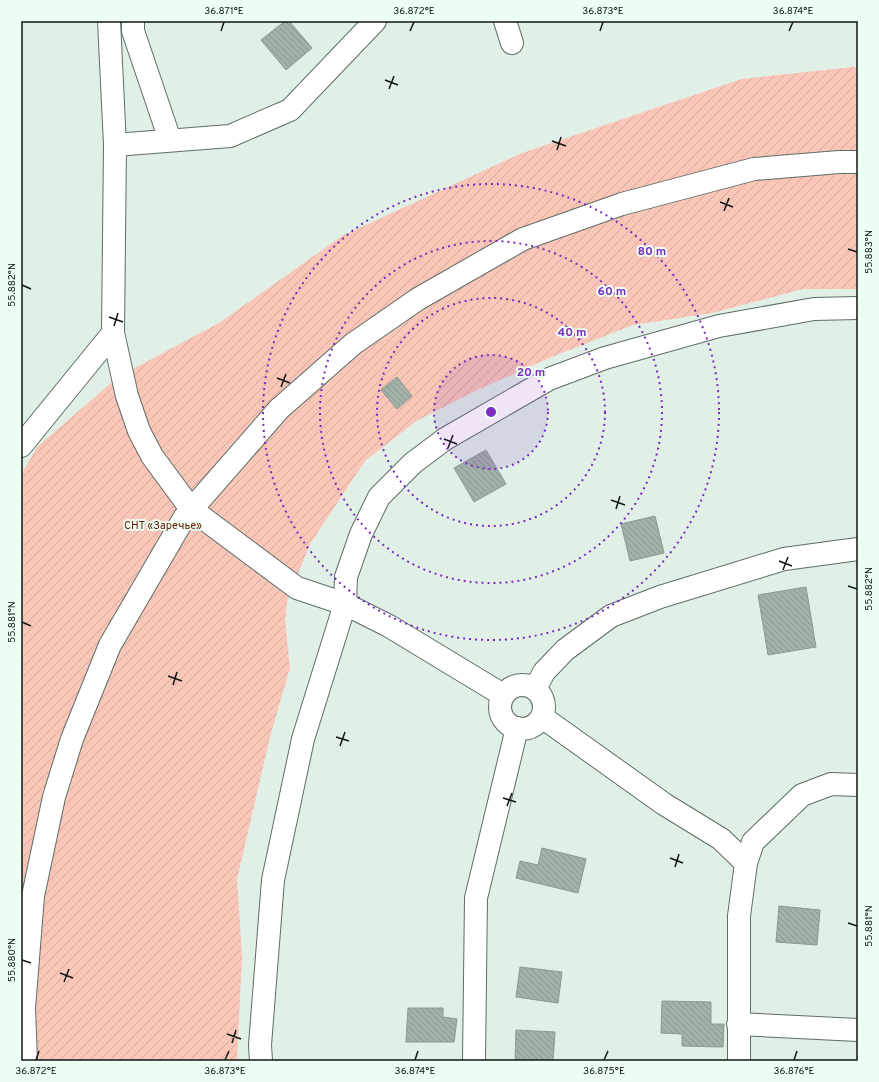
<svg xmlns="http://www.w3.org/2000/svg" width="879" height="1082" font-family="Overpass,sans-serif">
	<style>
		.garden { fill: url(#garden-furrows) }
		.building { fill: url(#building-back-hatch); stroke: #8a9a91 }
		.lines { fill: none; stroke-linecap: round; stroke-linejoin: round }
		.minor-casing { stroke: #5e6d65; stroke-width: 24 }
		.minor { stroke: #fff; stroke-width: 22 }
		.ticks { fill: none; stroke: #101613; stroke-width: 1.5 }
		.ring { fill: none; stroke: #7b2cbf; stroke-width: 2; stroke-dasharray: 2 4 }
		.labels { text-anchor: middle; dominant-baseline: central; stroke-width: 4; stroke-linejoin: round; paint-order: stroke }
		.park-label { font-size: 11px; fill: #651901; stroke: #edfef5 }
		.centre { fill: #7b2cbf; stroke: #edfef5; stroke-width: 2 }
		.ring-label { font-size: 12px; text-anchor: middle; font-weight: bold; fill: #7b2cbf; stroke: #edfef5; stroke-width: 4; stroke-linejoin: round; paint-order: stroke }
		.neatline { fill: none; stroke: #101613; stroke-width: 1.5 }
		.ticks-label { font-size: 10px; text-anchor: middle; fill: #101613 }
	</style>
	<defs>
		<pattern id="garden-furrows" width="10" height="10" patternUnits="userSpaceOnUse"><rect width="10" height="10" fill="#fac6b7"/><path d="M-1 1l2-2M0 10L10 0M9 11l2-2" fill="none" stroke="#d5a99c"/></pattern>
		<pattern id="building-back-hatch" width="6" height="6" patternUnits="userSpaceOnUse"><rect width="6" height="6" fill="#a2b2a9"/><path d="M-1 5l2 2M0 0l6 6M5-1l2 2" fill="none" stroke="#8a9891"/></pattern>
	</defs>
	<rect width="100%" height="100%" fill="#e0f0e7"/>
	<!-- garden -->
	<polygon class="garden" points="853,67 858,67 858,289 803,289 712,313 633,325 549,358 471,393 415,422 365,461 310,544 287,602 285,621 290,668 270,737 237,879 242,956 237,1061 21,1061 21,475 37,447 118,377 219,323 342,236 522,153 742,79"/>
	<!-- building -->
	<g class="building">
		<polygon points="285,21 289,21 312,48 286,70 261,40"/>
		<polygon points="397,377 412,396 397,409 381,390"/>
		<polygon points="486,450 506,484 474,502 454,468"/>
		<polygon points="655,516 664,553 630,561 621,524"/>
		<polygon points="806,587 816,647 768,655 758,595"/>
		<polygon points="542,848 586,859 578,893 516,878 520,861 538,865"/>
		<polygon points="779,906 820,910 817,945 776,942"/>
		<polygon points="520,967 562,972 558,1003 516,997"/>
		<polygon points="662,1001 711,1002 711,1024 724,1024 723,1047 682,1046 682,1034 661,1033"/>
		<polygon points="408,1008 443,1008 443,1017 457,1019 454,1042 406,1042"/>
		<polygon points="516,1030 555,1032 553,1061 515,1061"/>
	</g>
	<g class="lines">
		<!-- minor casing -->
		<g class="minor-casing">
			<g id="minor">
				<polyline points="109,21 115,145 113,333 127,396 139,431 152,456 191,509 297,588 345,604 389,626 503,695"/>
				<polyline points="133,21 133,31 170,140"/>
				<polyline points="505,21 512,43"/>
				<polyline points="115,145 230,136 290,110 375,21"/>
				<polyline points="21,446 113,333"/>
				<circle cx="522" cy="707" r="22"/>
				<polyline points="535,689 544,672 565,650 611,616 660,597 784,559 858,549"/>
				<polyline points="542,717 664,804 721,839 746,863"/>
				<polyline points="738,1024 858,1030"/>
				<polyline points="26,1061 24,1008 33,896 54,797 72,739 110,645 184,518 279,409 353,344 418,299 523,239 622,204 754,169 839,162 858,162"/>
				<polyline points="261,1061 260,1045 273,880 303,739 345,604 346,577 361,534 379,497 413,463 445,439 549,379 605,358 719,326 814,309 858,308"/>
				<polyline points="474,1061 476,898 517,728"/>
				<polyline points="739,1061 739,916 746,863 753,842 802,795 831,784 858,785"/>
			</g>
		</g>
		<!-- minor -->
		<use href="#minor" class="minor"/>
	</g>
	<!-- ticks -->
	<path class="ticks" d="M 221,31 L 224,22M 410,31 L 414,22M 600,31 L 603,22M 789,31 L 793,22M 385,80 L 398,85M 389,89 L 394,76M 552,141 L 566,146M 557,150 L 561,137M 720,202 L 733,207M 724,211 L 729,198M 848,249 L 857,252M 22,285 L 31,289M 109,317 L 123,322M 114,326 L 118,313M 277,378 L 290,383M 281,387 L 286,374M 444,439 L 457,444M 448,448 L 453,435M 611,500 L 625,505M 616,509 L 620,496M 779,561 L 792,566M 783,570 L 788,557M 848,586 L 857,589M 22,622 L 31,626M 168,676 L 182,681M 173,685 L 177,672M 336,737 L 349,741M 340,746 L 345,732M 503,798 L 516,802M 507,806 L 512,793M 670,858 L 683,863M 675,867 L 679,854M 848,923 L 857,926M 22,960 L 31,963M 60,973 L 73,978M 64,982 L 69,969M 227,1034 L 241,1039M 232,1043 L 236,1030M 36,1060 L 39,1051M 225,1060 L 229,1051M 415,1060 L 418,1051M 604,1060 L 608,1051M 794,1060 L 797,1051"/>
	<!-- distance rings -->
	<circle cx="491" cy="412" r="57" fill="#7b2cbf" fill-opacity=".12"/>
	<g class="ring">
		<circle cx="491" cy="412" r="57"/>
		<circle cx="491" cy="412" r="114"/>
		<circle cx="491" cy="412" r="171"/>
		<circle cx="491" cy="412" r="228"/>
	</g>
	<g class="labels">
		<!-- park labels -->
		<g class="park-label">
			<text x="163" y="526">СНТ «Заречье»</text>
		</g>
	</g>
	<circle cx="491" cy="412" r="6" class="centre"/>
	<g class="ring-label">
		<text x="652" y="255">80 m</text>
		<text x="612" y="295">60 m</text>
		<text x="572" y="336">40 m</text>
		<text x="531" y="376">20 m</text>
	</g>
	<!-- border -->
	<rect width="879" height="1082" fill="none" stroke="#edfef5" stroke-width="44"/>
	<rect x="22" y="22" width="835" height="1038" class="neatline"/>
	<g class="ticks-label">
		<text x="224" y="14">36.871°E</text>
		<text x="414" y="14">36.872°E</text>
		<text x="603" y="14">36.873°E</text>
		<text x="793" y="14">36.874°E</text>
		<text transform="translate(868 252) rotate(-90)" y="4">55.883°N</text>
		<text transform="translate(11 285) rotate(-90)" y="4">55.882°N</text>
		<text transform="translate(868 589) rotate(-90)" y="4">55.882°N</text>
		<text transform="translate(11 622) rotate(-90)" y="4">55.881°N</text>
		<text transform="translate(868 926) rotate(-90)" y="4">55.881°N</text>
		<text transform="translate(11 960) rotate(-90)" y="4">55.880°N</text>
		<text x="36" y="1074">36.872°E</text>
		<text x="225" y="1074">36.873°E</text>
		<text x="415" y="1074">36.874°E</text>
		<text x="604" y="1074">36.875°E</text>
		<text x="794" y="1074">36.876°E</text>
	</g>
</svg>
